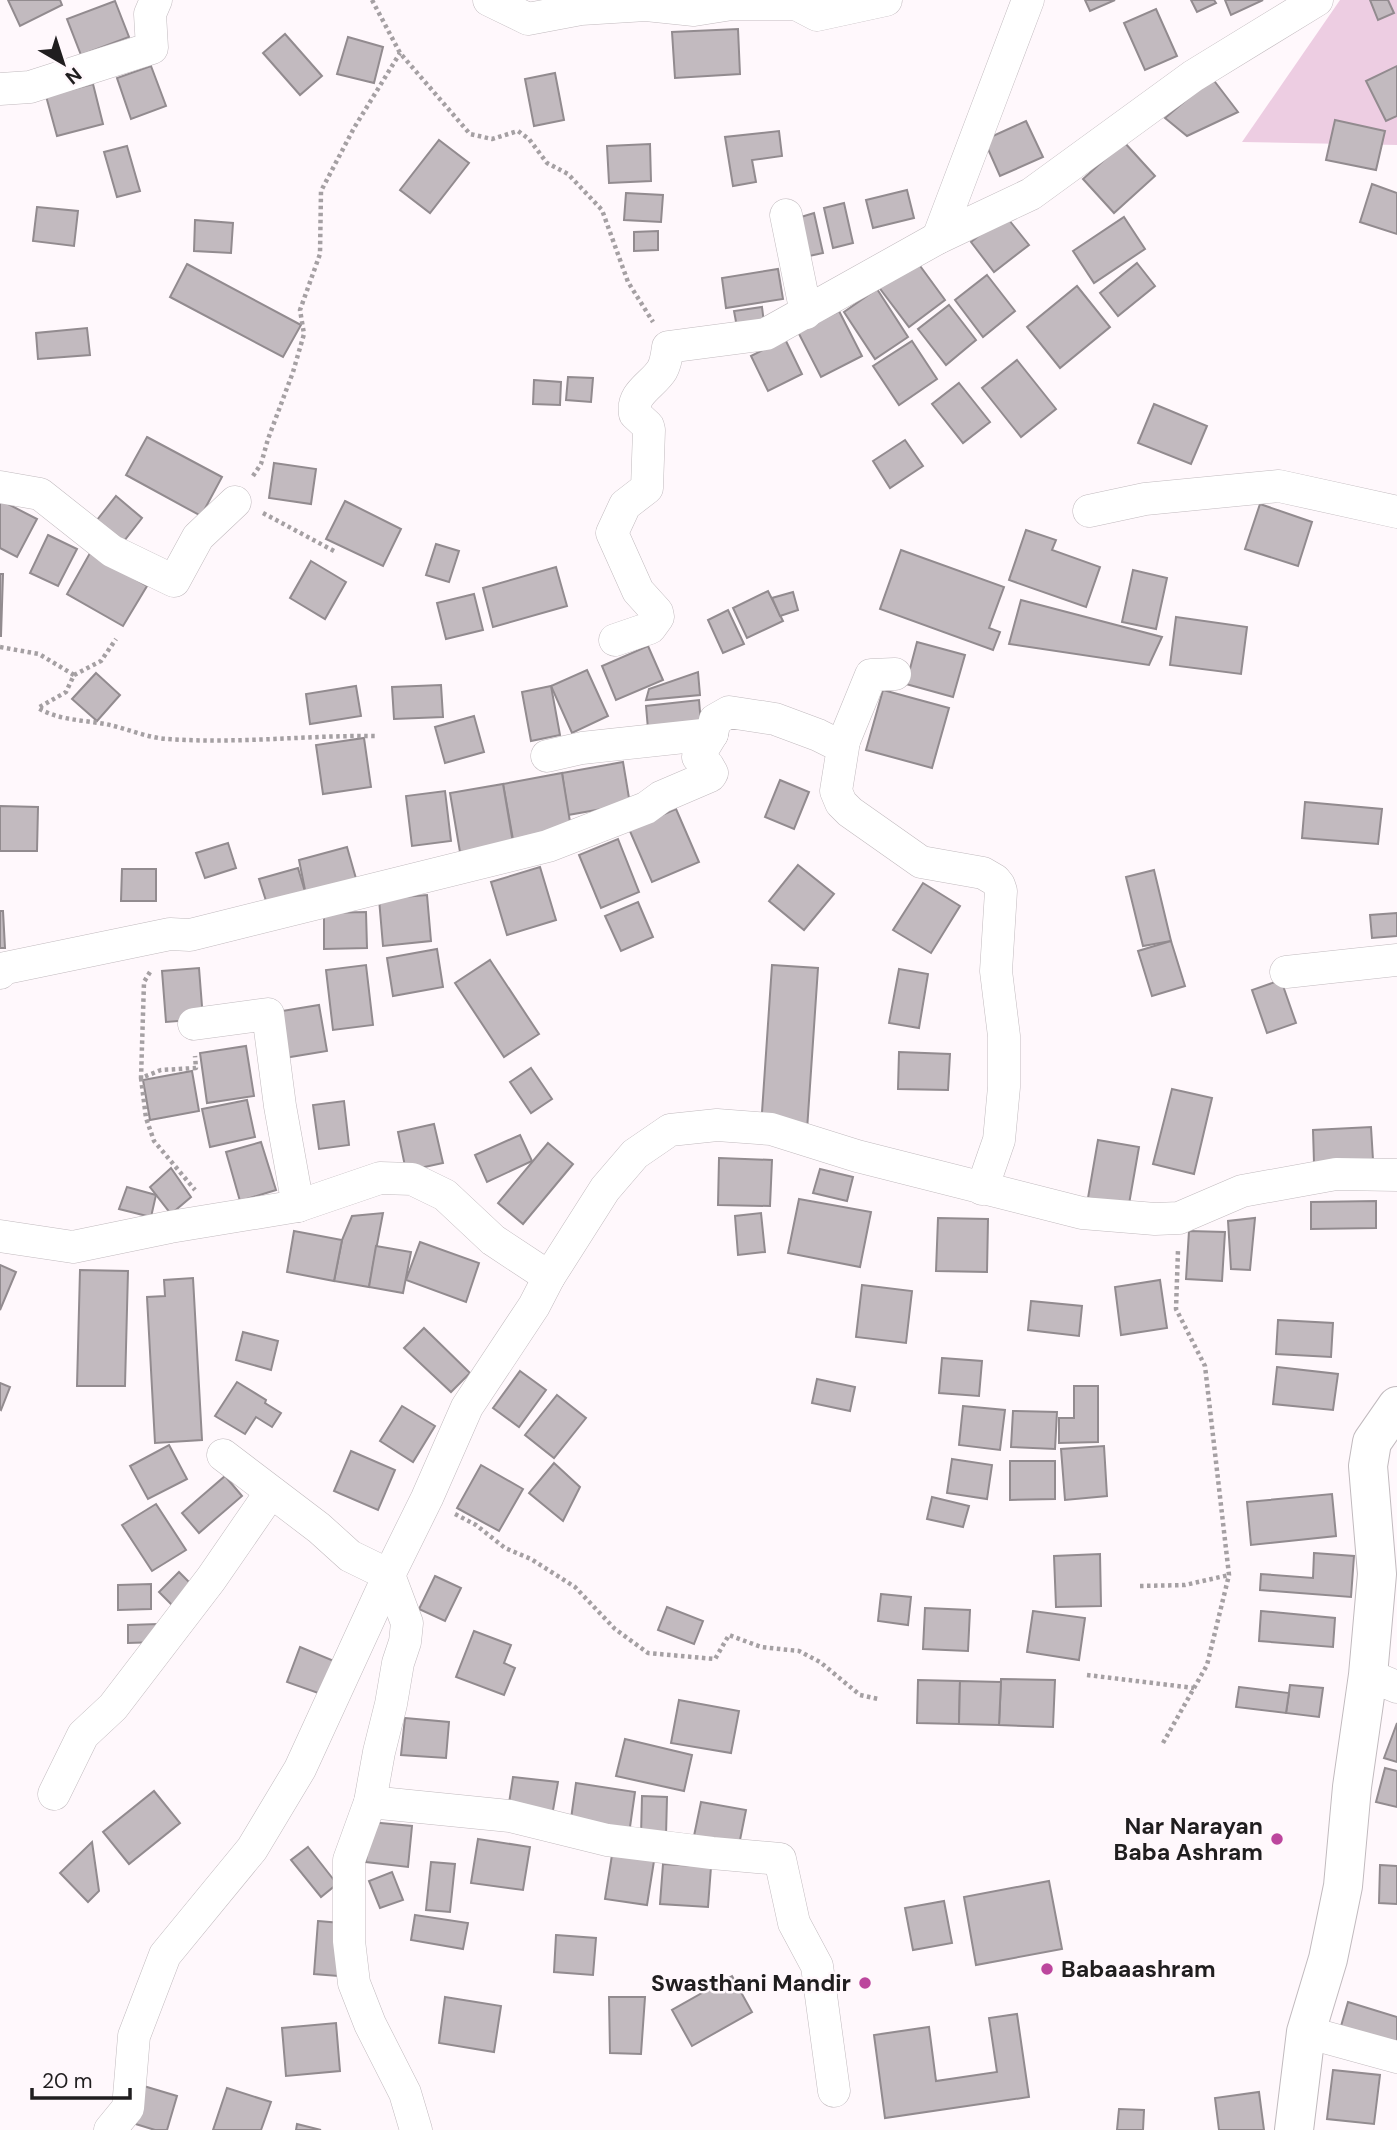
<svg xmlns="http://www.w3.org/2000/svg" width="1397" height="2130" font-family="'DM Sans',sans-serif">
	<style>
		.green { fill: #edcde2 }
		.building { fill: #c2babf; stroke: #928b8f; stroke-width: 2 }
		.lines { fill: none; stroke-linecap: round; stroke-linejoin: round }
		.street-casing { stroke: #c1babe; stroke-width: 33 }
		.secondary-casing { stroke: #c1babe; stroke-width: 40 }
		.path { stroke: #a5a0a3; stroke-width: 4.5; stroke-dasharray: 3.5 3.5; stroke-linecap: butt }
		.street { stroke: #fff; stroke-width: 32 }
		.secondary { stroke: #fff; stroke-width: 38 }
		.poi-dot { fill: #bc469d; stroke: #fff8fc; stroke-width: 2.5 }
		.labels { text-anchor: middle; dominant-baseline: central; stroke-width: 5; stroke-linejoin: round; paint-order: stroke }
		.poi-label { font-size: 23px; font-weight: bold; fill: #201e1f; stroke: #fff8fc; text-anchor: end }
	</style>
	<rect width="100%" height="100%" fill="#fff8fc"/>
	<!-- green -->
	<polygon class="green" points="1340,0 1397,0 1397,145 1242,142"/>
	<!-- building -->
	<g class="building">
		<polygon points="8,0 60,0 62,5 20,26"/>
		<polygon points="1085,0 1115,0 1090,11"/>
		<polygon points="1191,0 1214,0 1216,3 1197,12"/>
		<polygon points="1225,0 1263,0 1231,15"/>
		<polygon points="1370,0 1388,0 1394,13 1378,20"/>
		<polygon points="115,1 129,37 81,55 67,19"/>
		<polygon points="1156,9 1177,56 1145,70 1124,23"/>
		<polygon points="738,29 740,74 675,78 672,32"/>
		<polygon points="285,34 322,76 300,95 263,53"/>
		<polygon points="348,37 383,47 374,83 337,74"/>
		<polygon points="151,66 166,106 131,119 117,78"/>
		<polygon points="1397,66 1397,116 1386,121 1366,81"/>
		<polygon points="555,73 564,120 534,126 525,79"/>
		<polygon points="1212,78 1238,112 1187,136 1165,118"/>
		<polygon points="93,84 103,124 57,136 46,96"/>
		<polygon points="1335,120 1385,131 1376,170 1326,160"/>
		<polygon points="1026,121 1043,157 1000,176 984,140"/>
		<polygon points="779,131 782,156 752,160 756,182 733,186 725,137"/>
		<polygon points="439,140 469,163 430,213 400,190"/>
		<polygon points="1124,142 1155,176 1114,213 1083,179"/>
		<polygon points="650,144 651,181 609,183 607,146"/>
		<polygon points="127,146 140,191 117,197 104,152"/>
		<polygon points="1372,184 1397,193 1397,234 1360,222"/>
		<polygon points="907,190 914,218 873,228 866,200"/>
		<polygon points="626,193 663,195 661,222 624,220"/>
		<polygon points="844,203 853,243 833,248 824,208"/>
		<polygon points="37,207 78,211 74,246 33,241"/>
		<polygon points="814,213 823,253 809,256 801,217"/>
		<polygon points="1005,215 1029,245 994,272 971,242"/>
		<polygon points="1124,217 1145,249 1094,283 1073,251"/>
		<polygon points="195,220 233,223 231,253 194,251"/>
		<polygon points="658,231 658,250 634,251 634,232"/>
		<polygon points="915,259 945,300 909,327 878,286"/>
		<polygon points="1137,263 1155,286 1118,316 1100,293"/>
		<polygon points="187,264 301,325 283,357 170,297"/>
		<polygon points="778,269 783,299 726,308 722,278"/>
		<polygon points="987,275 1015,311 983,337 955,300"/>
		<polygon points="1077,286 1110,327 1060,368 1027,327"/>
		<polygon points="877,289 908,337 875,359 844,312"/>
		<polygon points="949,305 976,340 946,365 918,329"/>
		<polygon points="762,307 764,323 737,327 734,311"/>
		<polygon points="839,311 862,356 821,377 798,332"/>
		<polygon points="87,328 90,355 38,359 36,333"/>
		<polygon points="785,339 802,374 768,391 751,356"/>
		<polygon points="912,341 937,379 899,405 873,366"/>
		<polygon points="1017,360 1056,409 1021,437 982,388"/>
		<polygon points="568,377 593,378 591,402 566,400"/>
		<polygon points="534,380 561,382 560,405 533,404"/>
		<polygon points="959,383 990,422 963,443 932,404"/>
		<polygon points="1154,404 1207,426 1191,464 1138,443"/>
		<polygon points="147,437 222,477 201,516 126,475"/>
		<polygon points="905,440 923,466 890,488 873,461"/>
		<polygon points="274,463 316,469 311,504 269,498"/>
		<polygon points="116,496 142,518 124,541 97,520"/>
		<polygon points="0,500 37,519 17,557 0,548"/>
		<polygon points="345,501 401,529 383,566 326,539"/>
		<polygon points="1260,504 1312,522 1298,566 1245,549"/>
		<polygon points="1026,530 1056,540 1052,550 1100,567 1086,607 1009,580"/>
		<polygon points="48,535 77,549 58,586 30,573"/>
		<polygon points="436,544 459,551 449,582 426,575"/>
		<polygon points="901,550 1004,587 989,628 1000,632 993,650 880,609"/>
		<polygon points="90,553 147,586 123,626 67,594"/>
		<polygon points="311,561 346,582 325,619 290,598"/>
		<polygon points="556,567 567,606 493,627 483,588"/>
		<polygon points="1133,570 1167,578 1156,629 1122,622"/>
		<polygon points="0,574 3,574 1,636 0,636"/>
		<polygon points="768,591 783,621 747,638 733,608"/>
		<polygon points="793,592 798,610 780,616 772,598"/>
		<polygon points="474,594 483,630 446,639 437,603"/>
		<polygon points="1021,600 1162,637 1149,665 1009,644"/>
		<polygon points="728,610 744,644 723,653 708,620"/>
		<polygon points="1176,617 1247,627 1241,674 1170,665"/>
		<polygon points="917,642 965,655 953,697 906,684"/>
		<polygon points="648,646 663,680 616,700 602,666"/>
		<polygon points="587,670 608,716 572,733 551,686"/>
		<polygon points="698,672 700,695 646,700 649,689"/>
		<polygon points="96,673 120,695 97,721 72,699"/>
		<polygon points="441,685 443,717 394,719 392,687"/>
		<polygon points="356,686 361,716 310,724 306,694"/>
		<polygon points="551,686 560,735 531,741 522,692"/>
		<polygon points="883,690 949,708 932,768 866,750"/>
		<polygon points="699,700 701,724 648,729 646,706"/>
		<polygon points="474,716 484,752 445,763 435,727"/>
		<polygon points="364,738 371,787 323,794 316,745"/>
		<polygon points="623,762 630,804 568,815 562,773"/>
		<polygon points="562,773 572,834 514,845 503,784"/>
		<polygon points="780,780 809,792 794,829 765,817"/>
		<polygon points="503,784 513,843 460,852 450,793"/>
		<polygon points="445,791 451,841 412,846 406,796"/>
		<polygon points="1305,802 1382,809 1378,844 1302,838"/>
		<polygon points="0,806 38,807 37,851 0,851"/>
		<polygon points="676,809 699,862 652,882 629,829"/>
		<polygon points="618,839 639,892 601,908 579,855"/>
		<polygon points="228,843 236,868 205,878 196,853"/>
		<polygon points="347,847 357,882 306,895 299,860"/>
		<polygon points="798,865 834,894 804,930 769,901"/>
		<polygon points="540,867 556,920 507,935 491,882"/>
		<polygon points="298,868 306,895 268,907 259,879"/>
		<polygon points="122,869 156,869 156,901 121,901"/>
		<polygon points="1154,870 1171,941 1143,946 1126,877"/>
		<polygon points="923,883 960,906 931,953 893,930"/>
		<polygon points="427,895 431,941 383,946 379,899"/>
		<polygon points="638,902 653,937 621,951 605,916"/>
		<polygon points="0,911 3,911 5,948 0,948"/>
		<polygon points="366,912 367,948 324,949 324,913"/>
		<polygon points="1397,913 1397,936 1372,938 1370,915"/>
		<polygon points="1171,941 1185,986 1152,996 1138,951"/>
		<polygon points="437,949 443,987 393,996 387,958"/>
		<polygon points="490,960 539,1034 504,1057 455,983"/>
		<polygon points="366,965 373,1025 333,1030 326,970"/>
		<polygon points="772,965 818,968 807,1130 761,1127"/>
		<polygon points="199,968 203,1019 166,1022 162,971"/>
		<polygon points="899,969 928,974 919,1028 889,1023"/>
		<polygon points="1281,980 1296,1023 1267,1033 1252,990"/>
		<polygon points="319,1005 327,1051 278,1059 270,1013"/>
		<polygon points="246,1046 254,1096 207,1103 200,1053"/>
		<polygon points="899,1052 950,1054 948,1090 898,1089"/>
		<polygon points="531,1068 552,1099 531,1113 510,1082"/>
		<polygon points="192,1071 199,1111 150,1120 143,1080"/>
		<polygon points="1172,1089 1212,1098 1194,1174 1153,1164"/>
		<polygon points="247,1100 255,1137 210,1147 202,1109"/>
		<polygon points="344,1101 349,1145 319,1149 313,1105"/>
		<polygon points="434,1124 443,1163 406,1171 398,1132"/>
		<polygon points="1371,1127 1373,1160 1314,1163 1313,1130"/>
		<polygon points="520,1135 532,1161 487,1182 475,1155"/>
		<polygon points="1098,1140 1139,1147 1129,1204 1088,1198"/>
		<polygon points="261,1142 276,1190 240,1201 226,1152"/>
		<polygon points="548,1143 573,1164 523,1224 498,1203"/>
		<polygon points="719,1158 772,1160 770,1206 718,1205"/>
		<polygon points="171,1168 191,1197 171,1214 150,1187"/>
		<polygon points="820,1169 853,1177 847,1201 813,1193"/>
		<polygon points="127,1187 156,1195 151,1217 119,1209"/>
		<polygon points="799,1199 871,1212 860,1267 788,1253"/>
		<polygon points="1376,1201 1376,1228 1311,1229 1311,1202"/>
		<polygon points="383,1213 369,1287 334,1281 342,1240 352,1216"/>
		<polygon points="761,1213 765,1252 738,1255 735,1216"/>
		<polygon points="938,1218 988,1219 987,1272 936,1271"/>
		<polygon points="1255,1218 1250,1270 1231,1269 1228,1221"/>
		<polygon points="294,1231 342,1240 334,1281 287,1272"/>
		<polygon points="1189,1231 1225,1232 1222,1281 1186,1279"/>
		<polygon points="420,1242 479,1263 466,1302 406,1280"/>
		<polygon points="376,1246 411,1252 403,1293 369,1287"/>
		<polygon points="0,1265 16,1272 0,1310"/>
		<polygon points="80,1270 128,1271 125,1386 77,1386"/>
		<polygon points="193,1278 202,1440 155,1443 147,1297 165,1296 164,1280"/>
		<polygon points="1160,1280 1167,1328 1121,1335 1115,1287"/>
		<polygon points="862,1285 912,1291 906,1343 856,1337"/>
		<polygon points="1031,1301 1082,1306 1079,1336 1028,1330"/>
		<polygon points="1278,1320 1333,1323 1331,1357 1276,1354"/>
		<polygon points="424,1328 470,1373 451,1392 404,1348"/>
		<polygon points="243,1332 278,1341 271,1370 236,1360"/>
		<polygon points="942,1358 982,1361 979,1396 939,1393"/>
		<polygon points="1277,1367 1338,1374 1333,1410 1273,1404"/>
		<polygon points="520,1371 546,1390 519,1427 493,1408"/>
		<polygon points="817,1379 855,1387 850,1411 812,1403"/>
		<polygon points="237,1382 266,1400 265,1403 281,1413 272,1427 256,1417 245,1434 215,1416"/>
		<polygon points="0,1383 10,1387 1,1410 0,1409"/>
		<polygon points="1074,1386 1098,1386 1098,1442 1059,1443 1059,1418 1074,1418"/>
		<polygon points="557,1395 586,1418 554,1458 525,1435"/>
		<polygon points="402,1406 435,1426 413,1462 380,1441"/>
		<polygon points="963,1406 1005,1410 1000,1450 959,1445"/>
		<polygon points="1013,1411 1057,1412 1055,1449 1011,1447"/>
		<polygon points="169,1445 187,1479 148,1499 130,1466"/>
		<polygon points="1104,1446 1107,1496 1065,1500 1061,1449"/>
		<polygon points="351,1451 395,1470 378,1510 334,1491"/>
		<polygon points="952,1459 992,1465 987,1499 947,1493"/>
		<polygon points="1010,1461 1055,1461 1055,1499 1010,1500"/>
		<polygon points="554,1463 580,1487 563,1521 529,1493"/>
		<polygon points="481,1465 523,1489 499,1531 457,1508"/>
		<polygon points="225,1476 242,1496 199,1533 182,1513"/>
		<polygon points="1332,1494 1336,1536 1251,1545 1247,1502"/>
		<polygon points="932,1497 969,1506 963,1527 927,1519"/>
		<polygon points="156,1504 186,1550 152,1571 122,1525"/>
		<polygon points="1314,1553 1354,1556 1351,1597 1260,1590 1261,1574 1313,1578"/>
		<polygon points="1100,1554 1101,1606 1056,1607 1054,1556"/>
		<polygon points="179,1572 193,1586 173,1606 159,1592"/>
		<polygon points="435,1576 461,1588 445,1621 419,1609"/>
		<polygon points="151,1584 151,1609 118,1610 118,1585"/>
		<polygon points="881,1594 911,1597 908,1625 878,1621"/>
		<polygon points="667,1607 703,1621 694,1644 658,1630"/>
		<polygon points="925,1608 970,1610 968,1651 923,1649"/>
		<polygon points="1033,1611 1085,1618 1079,1660 1027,1652"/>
		<polygon points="1261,1611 1335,1618 1333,1647 1259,1641"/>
		<polygon points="158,1624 158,1642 128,1643 128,1625"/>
		<polygon points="474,1631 511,1645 504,1663 515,1668 504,1695 456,1677"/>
		<polygon points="300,1647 334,1661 321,1694 287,1682"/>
		<polygon points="1001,1679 1055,1680 1053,1727 999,1725"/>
		<polygon points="918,1680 960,1681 959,1724 917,1723"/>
		<polygon points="960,1681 1001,1682 999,1725 959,1724"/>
		<polygon points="1290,1685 1323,1688 1319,1717 1286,1713"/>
		<polygon points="1239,1687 1289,1693 1286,1713 1236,1707"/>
		<polygon points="679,1700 739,1711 731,1753 671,1743"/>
		<polygon points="405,1718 449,1722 446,1758 401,1755"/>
		<polygon points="1397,1723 1397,1762 1384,1758"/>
		<polygon points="625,1739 692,1755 684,1791 616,1776"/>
		<polygon points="1385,1768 1397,1771 1397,1807 1376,1802"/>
		<polygon points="513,1777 558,1782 552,1816 508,1810"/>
		<polygon points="576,1783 635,1792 629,1834 570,1826"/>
		<polygon points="154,1791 180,1823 129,1864 103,1832"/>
		<polygon points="642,1796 667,1797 666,1836 641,1836"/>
		<polygon points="701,1802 746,1810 739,1845 694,1836"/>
		<polygon points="370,1822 412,1826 408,1867 366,1862"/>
		<polygon points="478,1839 530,1847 523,1890 471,1883"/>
		<polygon points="92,1842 99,1891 88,1902 60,1873"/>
		<polygon points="308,1847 337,1884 321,1897 291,1860"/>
		<polygon points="612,1855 654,1861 647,1905 605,1899"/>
		<polygon points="431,1862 455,1864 450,1912 426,1910"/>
		<polygon points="663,1864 711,1867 708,1907 660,1904"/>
		<polygon points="1380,1865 1397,1866 1397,1904 1379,1903"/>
		<polygon points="392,1872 403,1900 380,1908 369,1881"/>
		<polygon points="1049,1881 1062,1949 976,1965 964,1897"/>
		<polygon points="944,1901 952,1943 913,1950 905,1908"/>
		<polygon points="415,1915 468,1923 463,1949 411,1940"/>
		<polygon points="318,1921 341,1923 338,1976 314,1974"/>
		<polygon points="556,1935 596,1938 593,1975 554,1972"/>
		<polygon points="732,1976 752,2012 692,2046 672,2010"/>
		<polygon points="445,1997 501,2006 494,2052 439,2043"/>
		<polygon points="609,1997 645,1997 641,2054 610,2053"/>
		<polygon points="1348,2002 1397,2017 1397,2050 1339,2033"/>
		<polygon points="1017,2014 1029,2097 885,2118 874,2035 929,2027 936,2081 997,2072 989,2018"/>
		<polygon points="336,2023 340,2071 286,2076 282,2028"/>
		<polygon points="1333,2070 1380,2075 1374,2124 1327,2119"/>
		<polygon points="137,2084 177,2096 167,2130 155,2130 126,2121"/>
		<polygon points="227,2088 271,2102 261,2130 213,2130"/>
		<polygon points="1259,2092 1264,2130 1219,2130 1215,2098"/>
		<polygon points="1119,2109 1144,2110 1143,2130 1117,2130"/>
		<polygon points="297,2124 321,2130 296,2130"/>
	</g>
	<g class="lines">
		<!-- street casing -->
		<g class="street-casing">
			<g id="street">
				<polyline points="489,0 528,19 581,9 646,5 694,10 732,4 796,4 817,15 886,0"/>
				<polyline points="0,89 30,87 152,48 150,14 156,0"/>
				<polyline points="786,215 806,313"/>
				<polyline points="938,238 1028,0"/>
				<polyline points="0,487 40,494 112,551 174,581 198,537 235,502"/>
				<polyline points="1089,511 1145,499 1279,486 1397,512"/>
				<path d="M 615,640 L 650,628 L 658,617 L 657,612 L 638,591 L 612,533 L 625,505 L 647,488 L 649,430 L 648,426 L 635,414 C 631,393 653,385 662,370 C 666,363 667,354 668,347 L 766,334 L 938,238 L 1031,194 L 1193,76 L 1317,0"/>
				<polyline points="844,741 871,675 895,674"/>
				<polyline points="547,756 582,748 712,734"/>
				<polyline points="1286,972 1397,960"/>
				<polyline points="0,973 1,969 170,934 190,935 548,846 646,808 661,797 710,776 712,773 708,766 698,757 712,734 715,720 729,712 775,719 818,735 834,743 844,741 836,791 841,803 850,812 921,862 983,873 995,880 999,885 1001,891 996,971 1004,1036 1004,1087 999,1140 982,1189"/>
				<polyline points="194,1024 268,1014 280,1106 298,1206"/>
				<polyline points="0,1236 73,1247 170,1227 298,1206 380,1178 412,1179 445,1195 493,1240 549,1277 605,1189 635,1154 670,1130 717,1125 771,1129 857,1156 1082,1213 1155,1219 1179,1218 1242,1191 1336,1174 1397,1175"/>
				<polyline points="223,1455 319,1528 350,1556 389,1575 407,1623 405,1642 398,1663 391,1704 379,1752 370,1802 349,1860 349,1941 354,1983 370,2024 405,2093 416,2130"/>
				<polyline points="1368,1675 1397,1687"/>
				<polyline points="54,1794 83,1735 113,1707 211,1579 271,1492"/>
				<polyline points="370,1802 510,1816 607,1840 712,1853 780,1859 794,1923 817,1966 834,2091"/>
				<polyline points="1306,2032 1397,2057"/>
				<polyline points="110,2130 128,2108 134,2036 165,1955 252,1849 300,1769 389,1575 427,1498 467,1407 534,1306 549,1277"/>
			</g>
		</g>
		<!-- secondary casing -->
		<g class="secondary-casing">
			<polyline id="secondary" points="1294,2130 1306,2032 1328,1959 1343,1886 1352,1787 1368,1675 1377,1574 1368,1466 1372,1442 1397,1406"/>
		</g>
		<!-- path -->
		<g class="path">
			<polyline points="372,0 400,53 470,134 492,139 518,131 529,139 547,163 568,174 602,210 628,282 653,322"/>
			<polyline points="253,476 261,464 268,439 293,372 304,334 300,310 320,254 321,191 354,128 400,53"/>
			<polyline points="263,513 334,551"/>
			<path d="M 0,647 L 39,654 L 74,675 L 66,692 L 38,708 C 58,720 82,720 105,724 C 126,728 147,738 168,739 C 238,744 308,735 378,736"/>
			<polyline points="74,675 101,661 116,639"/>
			<polyline points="150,972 144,982 141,1078 161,1070 196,1068 195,1056"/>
			<polyline points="141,1078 146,1118 154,1141 195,1190"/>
			<polyline points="455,1514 476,1525 505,1548 531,1559 575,1587 615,1629 648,1653 715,1659 729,1635 761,1647 799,1651 820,1662 860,1695 878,1699"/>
			<polyline points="1140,1586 1185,1585 1229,1575"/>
			<polyline points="1087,1675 1194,1688"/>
			<polyline points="1163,1743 1207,1665 1229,1575 1205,1366 1176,1309 1178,1250"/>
		</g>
		<!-- street -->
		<use href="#street" class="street"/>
		<!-- secondary -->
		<use href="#secondary" class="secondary"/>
	</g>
	<!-- markers -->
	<g class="poi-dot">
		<circle cx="1277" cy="1839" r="7"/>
		<circle cx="1047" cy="1969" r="7"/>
		<circle cx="865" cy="1983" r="7"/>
	</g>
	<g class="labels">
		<!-- poi labels -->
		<g class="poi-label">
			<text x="1263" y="1826">Nar Narayan<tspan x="1263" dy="26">Baba Ashram</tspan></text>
			<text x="1061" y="1969" text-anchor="start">Babaaashram</text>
			<text x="851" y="1983">Swasthani Mandir</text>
		</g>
	</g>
	<!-- north arrow -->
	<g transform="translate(63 63) rotate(141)" stroke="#fff8fc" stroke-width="5" paint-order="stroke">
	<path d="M0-5L12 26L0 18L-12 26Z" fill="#201e1f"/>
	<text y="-10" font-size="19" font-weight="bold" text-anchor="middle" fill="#201e1f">N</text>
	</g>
	<!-- scale -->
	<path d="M32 2088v10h98v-10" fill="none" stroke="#201e1f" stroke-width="3.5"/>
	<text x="42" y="2088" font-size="21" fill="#201e1f" stroke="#fff8fc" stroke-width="5" paint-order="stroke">20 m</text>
</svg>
